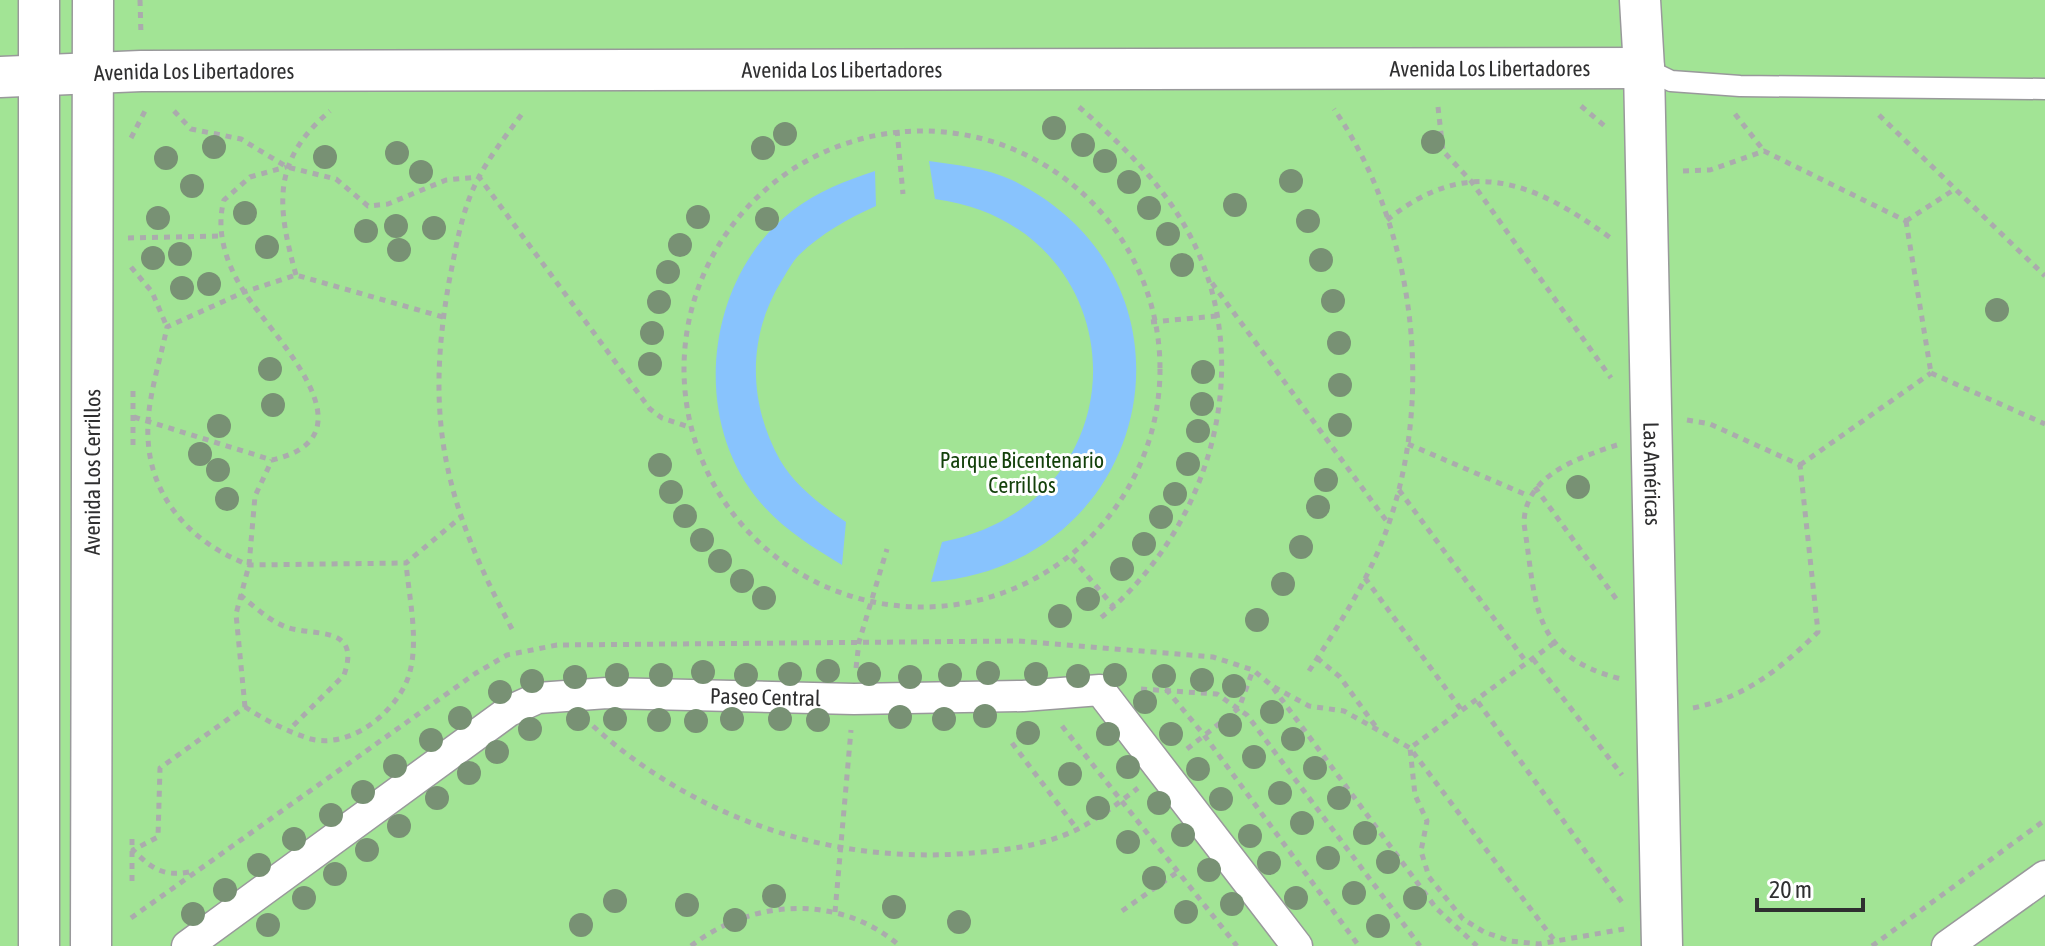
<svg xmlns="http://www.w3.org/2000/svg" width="2045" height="946" font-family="'Asap Condensed',sans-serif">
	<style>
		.green { fill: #a2e495 }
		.water { fill: #88c3fd }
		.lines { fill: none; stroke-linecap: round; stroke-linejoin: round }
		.service-casing { stroke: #99999b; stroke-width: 23 }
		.pedestrian-casing { stroke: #99999b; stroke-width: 33 }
		.minor-casing { stroke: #99999b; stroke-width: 43 }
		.path { stroke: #ababad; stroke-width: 5; stroke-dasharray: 6 6; stroke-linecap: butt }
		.service { stroke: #fff; stroke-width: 20 }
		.pedestrian { stroke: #fff; stroke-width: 30 }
		.minor { stroke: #fff; stroke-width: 40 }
		.tree { fill: #789174 }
		.labels { text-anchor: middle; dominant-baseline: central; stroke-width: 6; stroke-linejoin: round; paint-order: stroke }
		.street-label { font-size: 22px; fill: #2f2f30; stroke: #fff }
		.park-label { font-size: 22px; fill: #14410b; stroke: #fff }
	</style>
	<rect width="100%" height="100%" fill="#f2f2f4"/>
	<!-- green -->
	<rect class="green" x="0" y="0" width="2045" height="946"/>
	<!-- water -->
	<g class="water">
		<path d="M 929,161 C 957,165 986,168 1012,180 C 1215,279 1156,564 931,582 L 942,542 C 1151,500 1138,226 935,199 Z"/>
		<path d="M 875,171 L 876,206 C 847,219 822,233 799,255 C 792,262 787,272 782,280 C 747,336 748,403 780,460 C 795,486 822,506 846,522 L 842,565 C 811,546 784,530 760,502 C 689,419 706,277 792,211 C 818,191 845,181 875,171 Z"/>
	</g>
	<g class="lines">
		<!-- service casing -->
		<g class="service-casing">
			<polyline id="service" points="1644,68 1671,81 1740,86 2045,89"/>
		</g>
		<!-- pedestrian casing -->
		<g class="pedestrian-casing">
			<g id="pedestrian">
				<path id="s1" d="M 187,946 L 509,711 L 538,698 L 607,693 L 854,699 L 1023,696 L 1100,690 L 1297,946"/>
				<polyline points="1947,946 2045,876"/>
			</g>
		</g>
		<!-- minor casing -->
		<g class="minor-casing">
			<g id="minor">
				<polyline points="39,0 39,946"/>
				<path id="s2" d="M 1640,0 L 1644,68 L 1662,946"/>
				<path id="s3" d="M 0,77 L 141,71 L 1644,68"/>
				<path id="s4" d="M 91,946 L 93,0"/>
			</g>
		</g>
		<!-- path -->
		<g class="path">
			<polyline points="140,0 141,35"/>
			<polyline points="1581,106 1607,128"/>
			<path d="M 1079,107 C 1127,149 1172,193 1198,252 C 1255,381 1204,535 1098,620"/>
			<polyline points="1438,107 1443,151 1471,181 1611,378"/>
			<polyline points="174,111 191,129 241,139 287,167 336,179 368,206 388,204 446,180 479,177 650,409 662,418 689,427"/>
			<polyline points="1735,114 1764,151"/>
			<polyline points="1879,115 2045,276"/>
			<polyline points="897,130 903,194"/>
			<circle cx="922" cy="369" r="238"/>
			<polyline points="131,138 146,109"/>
			<polyline points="1683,171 1710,170 1764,151 1906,221"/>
			<path d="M 1387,220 C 1470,153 1535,183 1612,239"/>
			<polyline points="1906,221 1931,373"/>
			<polyline points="1906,221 1955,189"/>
			<polyline points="128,238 220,236"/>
			<polyline points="131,267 152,292 167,327"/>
			<path d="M 296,275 C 277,206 271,161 330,111"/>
			<polyline points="1212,283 1388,523"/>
			<path d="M 443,317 L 296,275 L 244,292 L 167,327 C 160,362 146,402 148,437 C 150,499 193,544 249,565 L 406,563 L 461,517"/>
			<polyline points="1151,322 1217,316"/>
			<polyline points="1931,373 2045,424"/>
			<path d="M 134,417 L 272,460 C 377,436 274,338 245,293 C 227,266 215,232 224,200 L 250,177 L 286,167"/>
			<polyline points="1687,420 1710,424 1800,465"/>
			<polyline points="1408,444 1529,496"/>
			<polyline points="133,445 133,391"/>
			<path d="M 1617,445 C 1577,458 1524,476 1524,524 C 1537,604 1529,655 1621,679"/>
			<polyline points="1800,465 1931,373"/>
			<polyline points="1535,487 1617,600"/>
			<polyline points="1399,490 1527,663"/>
			<polyline points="1072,558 1114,607"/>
			<polyline points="1365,578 1463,712"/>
			<path d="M 240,595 C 254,606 268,620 286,627 C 313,637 362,624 344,675 L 289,730"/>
			<path d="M 512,629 C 446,505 424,423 449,282 C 456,247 462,208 479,177 C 491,154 509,132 524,111"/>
			<polyline points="1554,643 1410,748 1415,795 1427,821 1421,851 1429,877 1463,919 1484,932 1510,941 1539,944 1624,929"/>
			<polyline points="1317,658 1340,677 1376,727"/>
			<polyline points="1533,659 1622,775"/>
			<polyline points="856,668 859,642 887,549"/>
			<path d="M 1309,671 C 1333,634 1358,596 1376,556 C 1438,418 1420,234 1334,109"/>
			<polyline points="1274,687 1309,706 1344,711 1410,748 1554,940"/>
			<polyline points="1141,689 1217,694 1247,715 1420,946"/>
			<polyline points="1166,689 1204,735 1359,946"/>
			<polyline points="1478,702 1624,905"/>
			<path d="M 245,707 C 265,720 288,732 311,739 C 350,749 395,713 408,678 C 420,644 409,598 406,563"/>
			<polyline points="245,707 236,614 249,565 255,496 272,460"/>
			<path d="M 1693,708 C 1746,697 1780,669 1818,632 L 1800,465"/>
			<path d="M 593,726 C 697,820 833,865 972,853 C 1008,850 1046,845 1078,829 C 1099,818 1120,802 1138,788"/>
			<polyline points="1062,726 1237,946"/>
			<polyline points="1012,743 1077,829"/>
			<polyline points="1187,749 1239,708 1253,670"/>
			<path d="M 189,872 C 163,877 151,868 133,850 L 158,837 L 160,768 L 245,707"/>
			<polyline points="132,881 132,835"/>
			<polyline points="1122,911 1179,871"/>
			<polyline points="835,912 851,730"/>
			<polyline points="131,918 476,673 507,655 557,645 1019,641 1213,657 1253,670 1271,685 1436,908 1477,946"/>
			<path d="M 691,946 C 753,898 840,894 900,946"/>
			<polyline points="1872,946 2045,820"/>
		</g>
		<!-- service -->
		<use href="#service" class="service"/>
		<!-- pedestrian -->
		<use href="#pedestrian" class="pedestrian"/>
		<!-- minor -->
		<use href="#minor" class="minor"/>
	</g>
	<!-- trees -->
	<g class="tree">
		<circle cx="1054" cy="128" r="12"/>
		<circle cx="785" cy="134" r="12"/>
		<circle cx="1433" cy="142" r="12"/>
		<circle cx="1083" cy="145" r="12"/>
		<circle cx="214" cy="147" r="12"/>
		<circle cx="763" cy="148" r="12"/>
		<circle cx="397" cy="153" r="12"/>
		<circle cx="325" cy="157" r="12"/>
		<circle cx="166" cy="158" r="12"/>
		<circle cx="1105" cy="161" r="12"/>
		<circle cx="421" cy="172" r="12"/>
		<circle cx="1291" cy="181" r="12"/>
		<circle cx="1129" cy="182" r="12"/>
		<circle cx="192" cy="186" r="12"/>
		<circle cx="1235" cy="205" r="12"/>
		<circle cx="1149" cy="208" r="12"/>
		<circle cx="245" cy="213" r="12"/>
		<circle cx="698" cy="217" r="12"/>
		<circle cx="158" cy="218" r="12"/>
		<circle cx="767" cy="219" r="12"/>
		<circle cx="1308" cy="221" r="12"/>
		<circle cx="396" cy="226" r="12"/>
		<circle cx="434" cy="228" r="12"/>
		<circle cx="366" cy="231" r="12"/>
		<circle cx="1168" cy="234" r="12"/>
		<circle cx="680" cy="245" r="12"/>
		<circle cx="267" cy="247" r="12"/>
		<circle cx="399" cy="250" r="12"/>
		<circle cx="180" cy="254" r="12"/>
		<circle cx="153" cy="258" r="12"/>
		<circle cx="1321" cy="260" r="12"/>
		<circle cx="1182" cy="265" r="12"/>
		<circle cx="668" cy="272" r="12"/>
		<circle cx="209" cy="284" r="12"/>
		<circle cx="182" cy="288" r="12"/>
		<circle cx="1333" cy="301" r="12"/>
		<circle cx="659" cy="302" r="12"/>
		<circle cx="1997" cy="310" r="12"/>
		<circle cx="652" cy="333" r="12"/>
		<circle cx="1339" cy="343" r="12"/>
		<circle cx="650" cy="364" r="12"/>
		<circle cx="270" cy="369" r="12"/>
		<circle cx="1203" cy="372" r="12"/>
		<circle cx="1340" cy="385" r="12"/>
		<circle cx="1202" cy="404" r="12"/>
		<circle cx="273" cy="405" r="12"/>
		<circle cx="1340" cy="425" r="12"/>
		<circle cx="219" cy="426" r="12"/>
		<circle cx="1198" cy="431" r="12"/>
		<circle cx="200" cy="454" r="12"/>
		<circle cx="1188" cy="464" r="12"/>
		<circle cx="660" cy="465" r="12"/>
		<circle cx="218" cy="470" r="12"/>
		<circle cx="1326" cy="480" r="12"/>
		<circle cx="1578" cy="487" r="12"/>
		<circle cx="671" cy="492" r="12"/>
		<circle cx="1175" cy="494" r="12"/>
		<circle cx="227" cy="499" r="12"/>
		<circle cx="1318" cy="507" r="12"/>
		<circle cx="685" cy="516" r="12"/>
		<circle cx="1161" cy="517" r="12"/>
		<circle cx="702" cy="540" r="12"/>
		<circle cx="1144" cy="544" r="12"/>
		<circle cx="1301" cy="547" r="12"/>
		<circle cx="720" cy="561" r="12"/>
		<circle cx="1122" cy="569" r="12"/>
		<circle cx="742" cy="581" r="12"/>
		<circle cx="1283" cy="584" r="12"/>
		<circle cx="764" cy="598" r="12"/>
		<circle cx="1088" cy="599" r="12"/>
		<circle cx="1060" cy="616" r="12"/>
		<circle cx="1257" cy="620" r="12"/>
		<circle cx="828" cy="671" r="12"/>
		<circle cx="703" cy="672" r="12"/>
		<circle cx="988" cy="673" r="12"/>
		<circle cx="790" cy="674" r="12"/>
		<circle cx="869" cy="674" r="12"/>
		<circle cx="1036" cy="674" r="12"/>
		<circle cx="617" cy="675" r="12"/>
		<circle cx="661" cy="675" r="12"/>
		<circle cx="746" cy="675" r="12"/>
		<circle cx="950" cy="675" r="12"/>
		<circle cx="1115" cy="675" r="12"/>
		<circle cx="1078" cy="676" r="12"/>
		<circle cx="1164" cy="676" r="12"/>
		<circle cx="575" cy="677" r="12"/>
		<circle cx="910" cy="677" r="12"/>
		<circle cx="1202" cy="680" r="12"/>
		<circle cx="532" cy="681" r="12"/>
		<circle cx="1234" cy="686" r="12"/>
		<circle cx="500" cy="692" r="12"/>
		<circle cx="1145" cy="702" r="12"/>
		<circle cx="1272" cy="712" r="12"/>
		<circle cx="985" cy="716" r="12"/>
		<circle cx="900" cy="717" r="12"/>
		<circle cx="460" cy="718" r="12"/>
		<circle cx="578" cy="719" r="12"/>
		<circle cx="615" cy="719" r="12"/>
		<circle cx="732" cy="719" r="12"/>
		<circle cx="780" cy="719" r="12"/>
		<circle cx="944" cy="719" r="12"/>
		<circle cx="659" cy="720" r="12"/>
		<circle cx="818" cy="720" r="12"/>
		<circle cx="696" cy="721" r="12"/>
		<circle cx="1230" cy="725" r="12"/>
		<circle cx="530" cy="729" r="12"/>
		<circle cx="1028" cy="733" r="12"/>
		<circle cx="1108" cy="734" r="12"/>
		<circle cx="1171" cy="734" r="12"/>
		<circle cx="1293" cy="739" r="12"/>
		<circle cx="431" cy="740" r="12"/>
		<circle cx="497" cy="752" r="12"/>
		<circle cx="1254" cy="757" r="12"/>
		<circle cx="395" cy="766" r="12"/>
		<circle cx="1128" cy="767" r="12"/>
		<circle cx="1315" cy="768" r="12"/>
		<circle cx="1198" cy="769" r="12"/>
		<circle cx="469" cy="773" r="12"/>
		<circle cx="1070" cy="774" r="12"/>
		<circle cx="363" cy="792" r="12"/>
		<circle cx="1280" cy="793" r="12"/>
		<circle cx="437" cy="798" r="12"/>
		<circle cx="1339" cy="798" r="12"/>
		<circle cx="1221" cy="799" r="12"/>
		<circle cx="1159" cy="803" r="12"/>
		<circle cx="1098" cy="808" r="12"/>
		<circle cx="331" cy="815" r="12"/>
		<circle cx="1302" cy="823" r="12"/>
		<circle cx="399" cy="826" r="12"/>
		<circle cx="1365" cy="833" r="12"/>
		<circle cx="1183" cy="835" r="12"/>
		<circle cx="1250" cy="836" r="12"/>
		<circle cx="294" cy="839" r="12"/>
		<circle cx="1128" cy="842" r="12"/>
		<circle cx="367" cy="850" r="12"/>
		<circle cx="1328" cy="858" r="12"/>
		<circle cx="1388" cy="862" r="12"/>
		<circle cx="1269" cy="863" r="12"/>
		<circle cx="259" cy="865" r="12"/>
		<circle cx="1209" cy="870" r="12"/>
		<circle cx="335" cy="874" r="12"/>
		<circle cx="1154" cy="878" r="12"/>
		<circle cx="225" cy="890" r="12"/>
		<circle cx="1354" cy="893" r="12"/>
		<circle cx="774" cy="896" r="12"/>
		<circle cx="304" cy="898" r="12"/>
		<circle cx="1296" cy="898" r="12"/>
		<circle cx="1415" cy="898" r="12"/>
		<circle cx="615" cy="901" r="12"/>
		<circle cx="1232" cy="904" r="12"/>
		<circle cx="687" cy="905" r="12"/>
		<circle cx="894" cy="907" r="12"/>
		<circle cx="1186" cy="912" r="12"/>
		<circle cx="193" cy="914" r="12"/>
		<circle cx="735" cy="920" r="12"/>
		<circle cx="959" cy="922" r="12"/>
		<circle cx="268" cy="925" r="12"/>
		<circle cx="581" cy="925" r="12"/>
		<circle cx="1378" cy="926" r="12"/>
	</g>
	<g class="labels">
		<!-- street labels -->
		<g class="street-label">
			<text stroke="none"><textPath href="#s3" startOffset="1490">Avenida Los Libertadores</textPath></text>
			<text stroke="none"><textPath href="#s3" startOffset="842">Avenida Los Libertadores</textPath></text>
			<text stroke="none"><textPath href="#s3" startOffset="194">Avenida Los Libertadores</textPath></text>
			<text stroke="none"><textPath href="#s4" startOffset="474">Avenida Los Cerrillos</textPath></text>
			<text stroke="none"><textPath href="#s2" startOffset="474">Las Américas</textPath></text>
			<text stroke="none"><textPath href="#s1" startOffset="658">Paseo Central</textPath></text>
		</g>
		<!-- park labels -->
		<g class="park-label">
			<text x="1022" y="460">Parque Bicentenario<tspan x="1022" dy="25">Cerrillos</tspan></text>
		</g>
	</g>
	<!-- scale -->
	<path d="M1757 898v12h106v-12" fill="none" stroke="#2f2f30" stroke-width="4"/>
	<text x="1769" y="898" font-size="24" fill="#2f2f30" stroke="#ffffff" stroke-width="6" paint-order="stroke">20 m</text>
</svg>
